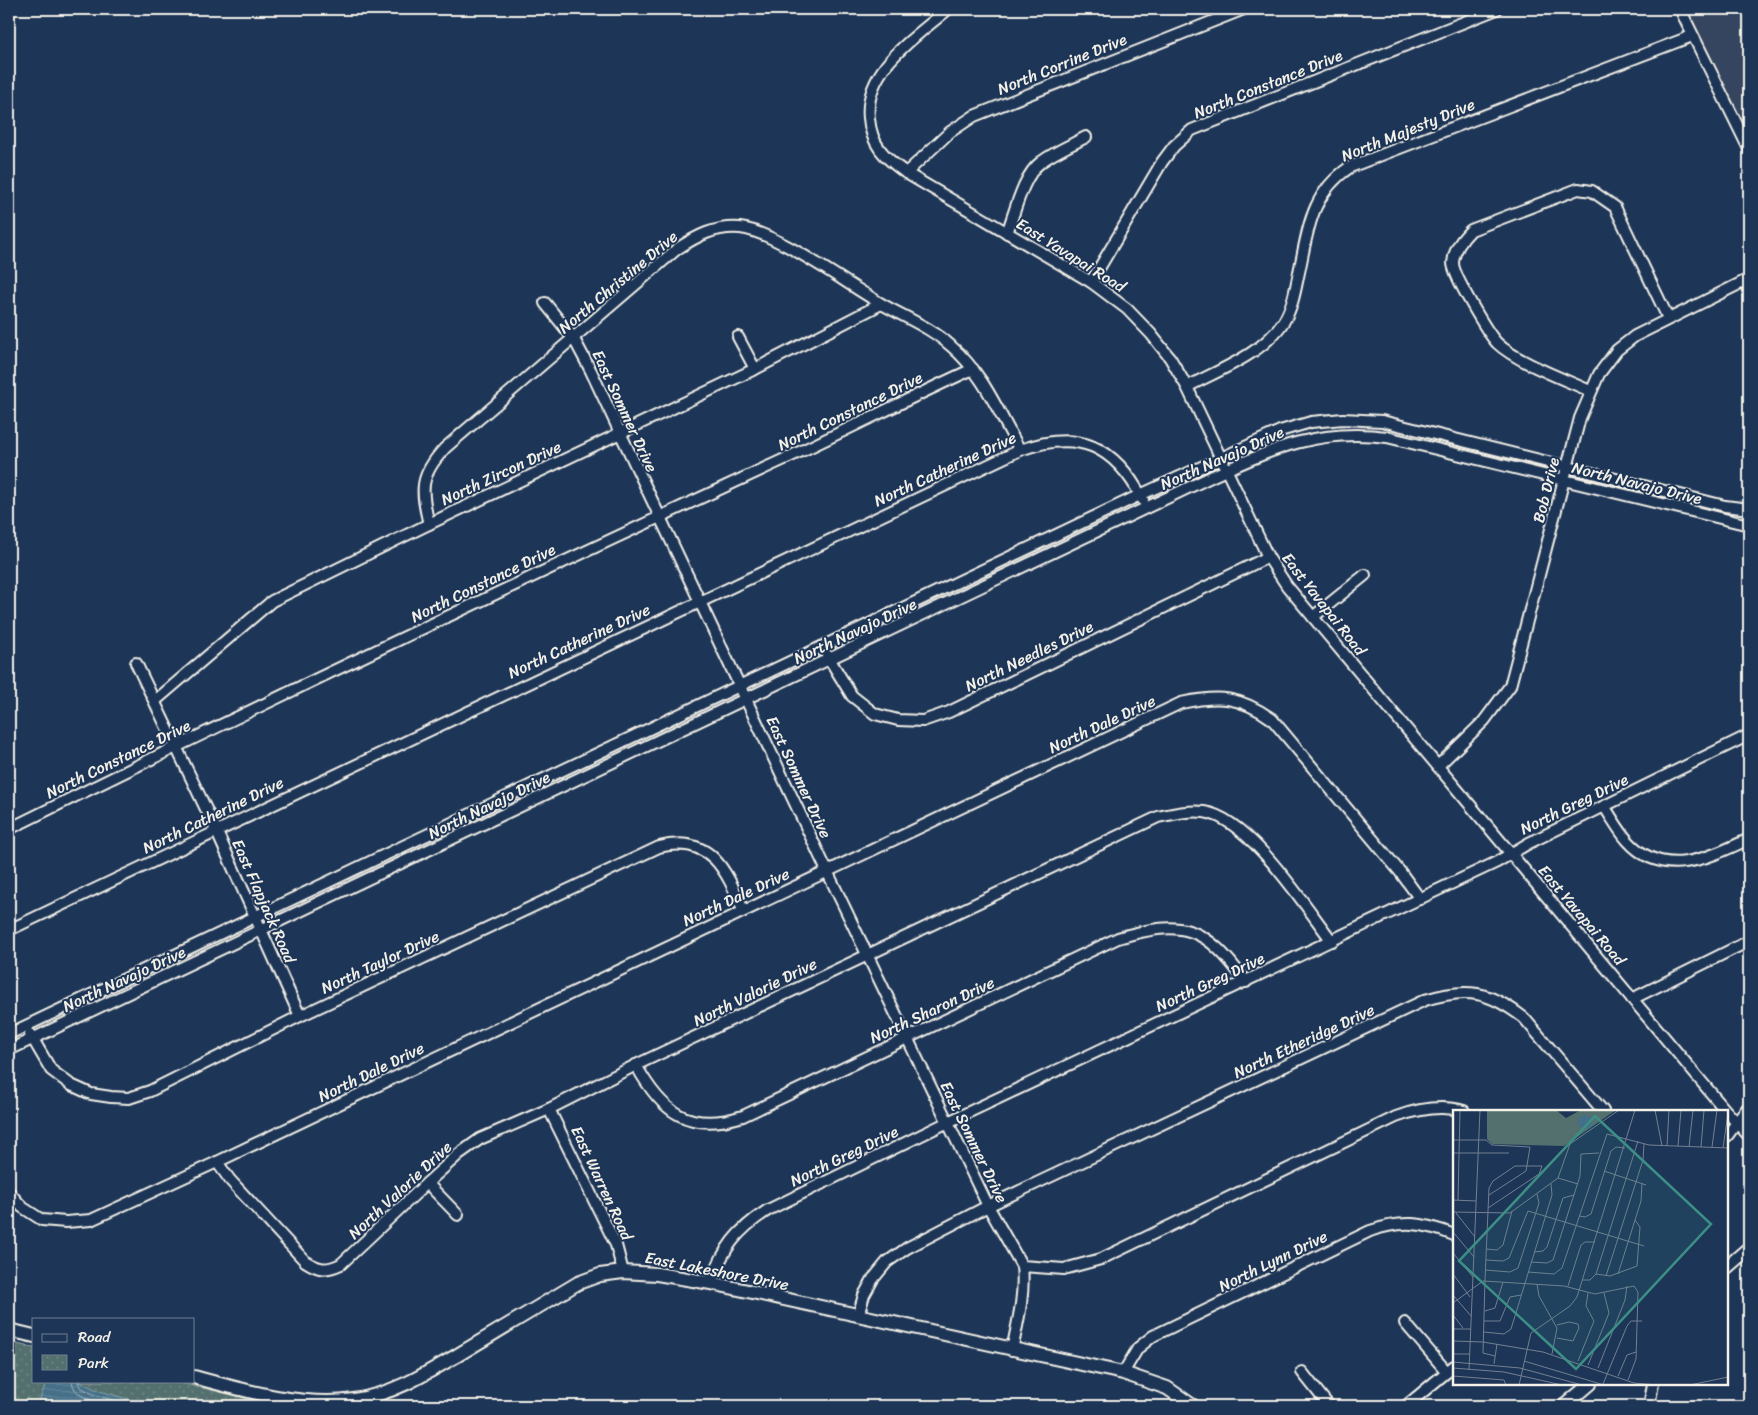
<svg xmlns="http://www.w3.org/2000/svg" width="1758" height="1415" font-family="Sriracha,sans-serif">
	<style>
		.built { fill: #344560 }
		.park { fill: url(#park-dots); stroke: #a4b0ab }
		.water { fill: url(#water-rules); stroke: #8aa3ae }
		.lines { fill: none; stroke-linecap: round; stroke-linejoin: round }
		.shore { stroke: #aebdc2; stroke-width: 1 }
		.minor-casing { stroke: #f4f1e8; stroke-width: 14 }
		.major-casing { stroke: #f4f1e8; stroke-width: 16 }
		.minor { stroke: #1d3557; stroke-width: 10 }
		.major { stroke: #1d3557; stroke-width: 12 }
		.labels { text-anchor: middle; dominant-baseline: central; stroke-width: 4; stroke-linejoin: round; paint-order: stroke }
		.street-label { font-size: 16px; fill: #f4f1e8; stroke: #1d3557 }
		.inset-road { fill: none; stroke: #738091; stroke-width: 1 }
		.view { fill: #3d8f86; fill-opacity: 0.15; stroke: #3d8f86; stroke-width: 2.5 }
		.inset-edge { fill: none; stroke: #f4f1e8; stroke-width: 2.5 }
	</style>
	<defs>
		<pattern id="park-dots" width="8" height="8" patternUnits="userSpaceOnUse" patternTransform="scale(1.25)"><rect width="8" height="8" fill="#53706e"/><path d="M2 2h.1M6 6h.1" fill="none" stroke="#6c8583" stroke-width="1.8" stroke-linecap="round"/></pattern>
		<pattern id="water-rules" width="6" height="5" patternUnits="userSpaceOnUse" patternTransform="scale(1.25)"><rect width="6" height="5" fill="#446f88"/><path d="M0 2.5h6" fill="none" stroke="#608499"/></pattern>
	</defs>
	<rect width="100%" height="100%" fill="#1d3557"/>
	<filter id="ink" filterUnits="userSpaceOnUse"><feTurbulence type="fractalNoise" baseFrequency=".02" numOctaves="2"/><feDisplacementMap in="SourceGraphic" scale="10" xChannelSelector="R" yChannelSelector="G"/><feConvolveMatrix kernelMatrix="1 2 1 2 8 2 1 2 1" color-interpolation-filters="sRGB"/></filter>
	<g filter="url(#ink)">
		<!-- built -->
		<polygon class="built" points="1686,9 1749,9 1749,138 1725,88"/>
		<!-- park -->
		<polygon class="park" points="9,1342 34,1348 34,1381 172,1381 283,1406 9,1406"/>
		<!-- water -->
		<polygon class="water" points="47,1381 78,1381 97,1390 151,1406 37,1406"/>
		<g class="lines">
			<!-- shore -->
			<g class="shore">
				<path d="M 72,1381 C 73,1398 98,1402 112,1406"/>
				<polyline points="78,1381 80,1387 95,1395 133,1406"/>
			</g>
			<!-- minor casing -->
			<g class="minor-casing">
				<g id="minor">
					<path d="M 948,9 C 915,38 864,69 869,118 C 871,145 885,158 906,173 L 1091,282 L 1127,309 L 1151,334 L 1170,358 L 1187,387 L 1268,557 L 1287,586 L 1726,1111"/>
					<polyline points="1680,9 1749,149"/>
					<polyline points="906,173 950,132 974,116 1244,9"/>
					<path d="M 1007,233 C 1015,212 1023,175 1041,162 C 1054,152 1071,145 1086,137"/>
					<polyline points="1091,282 1162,162 1174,146 1192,130 1497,9"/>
					<path d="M 545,303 L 574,339 L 591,371 L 827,871 L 988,1206 L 1022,1266 L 1064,1269 L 1101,1259 L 1396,1117 C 1418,1109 1442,1105 1464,1111"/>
					<polyline points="738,337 755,369"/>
					<path d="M 1187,387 C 1221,369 1263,354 1284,321 C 1292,308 1295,292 1298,277 C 1308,232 1309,195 1350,167 L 1692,36"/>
					<path d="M 1590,391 C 1564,379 1517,362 1497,343 C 1488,334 1453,275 1453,263 C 1454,249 1462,239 1471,230 L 1578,189 L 1592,191 L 1615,207 L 1668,318"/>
					<path d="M 429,524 C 420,489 420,475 445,448 L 677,249 C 697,236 715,226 740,228 C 774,231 847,284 880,303 C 904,317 930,327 951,346 C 984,374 999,414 1020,450"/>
					<polyline points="1313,617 1365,575"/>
					<polyline points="827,655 852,696 875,714 898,720 923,721 949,712 1268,557"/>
					<polyline points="136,663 216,830 300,1016"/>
					<polyline points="155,701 272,601 429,524 755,369 881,304"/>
					<polyline points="1438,766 1484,721 1510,686 1580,418 1599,374 1617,350 1635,336 1749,279"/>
					<path d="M 1604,806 C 1612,818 1619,831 1628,841 C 1664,881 1710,857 1749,839"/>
					<path d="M 9,829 C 267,701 527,578 789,457 C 851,428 911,397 973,369"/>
					<path d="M 9,930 L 1020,450 C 1078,429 1115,445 1143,500"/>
					<polyline points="1632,999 1749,941"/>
					<polyline points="9,1034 1140,495 1280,431 1311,422 1343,419 1382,421 1725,506 1749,509"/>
					<path d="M 30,1034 L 51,1070 L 71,1085 L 91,1094 L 111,1097 L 129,1098 L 150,1091 L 300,1016 L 659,847 C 711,834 726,870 743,910"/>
					<path d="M 9,1050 L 1213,476 C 1273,448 1320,428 1387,437 L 1749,525"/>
					<path d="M 636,1065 C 662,1113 689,1133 743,1116 L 1118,938 C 1184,918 1206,927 1246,982"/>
					<polyline points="549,1109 616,1245 623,1272"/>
					<polyline points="1727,1112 1749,1136"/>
					<polyline points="1727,1136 1749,1106"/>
					<path d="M 217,1162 L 230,1180 L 305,1261 C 319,1270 326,1271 341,1264 L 427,1183 L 459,1154 L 480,1139 L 549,1109 L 636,1065 L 1158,817 C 1173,814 1188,810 1204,812 C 1249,818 1305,906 1332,941"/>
					<polyline points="427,1183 458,1215"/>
					<path d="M 9,1192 L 22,1207 L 42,1220 L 66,1222 L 91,1220 L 217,1162 L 1181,703 C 1219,695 1240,696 1272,719 L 1401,873 L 1420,899"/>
					<path d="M 711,1283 C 723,1248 737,1230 768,1210 L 948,1122 L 1497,862 L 1529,843 L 1749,735"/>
					<path d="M 858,1316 L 864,1295 L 873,1279 L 887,1262 L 907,1248 L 988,1206 L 1425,1000 C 1467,987 1489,991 1524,1018 L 1603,1111"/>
					<polyline points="1405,1323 1447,1372"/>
					<path d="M 1012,1350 C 1018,1321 1025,1295 1022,1266"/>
					<polyline points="1302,1372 1329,1406"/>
					<path d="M 1123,1373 L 1138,1348 L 1153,1336 L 1370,1231 C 1402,1220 1422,1222 1454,1235"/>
					<polyline points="1406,1406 1454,1366"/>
					<polyline points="1649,1406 1653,1384"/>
				</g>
			</g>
			<!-- major casing -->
			<g class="major-casing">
				<g id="major">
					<polyline points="1727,1267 1749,1248"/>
					<polyline points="9,1330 34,1336"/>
					<path d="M 194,1377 C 242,1390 304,1408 354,1400 C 394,1394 427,1373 461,1353 C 500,1330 539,1306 578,1283 L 600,1275 L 623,1272 L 657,1274 L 711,1283 L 1123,1373 L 1167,1388 L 1193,1406"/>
					<polyline points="1564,1406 1590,1384"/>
				</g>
			</g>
			<!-- minor -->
			<use href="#minor" class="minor"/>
			<!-- major -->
			<use href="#major" class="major"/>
		</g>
	</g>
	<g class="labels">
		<!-- street labels -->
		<g class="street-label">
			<text transform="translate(1062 64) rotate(-22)">North Corrine Drive</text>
			<text transform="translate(1268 84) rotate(-22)">North Constance Drive</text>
			<text transform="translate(1408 130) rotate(-22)">North Majesty Drive</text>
			<text transform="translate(1071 255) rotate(32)">East Yavapai Road</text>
			<text transform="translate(618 282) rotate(-40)">North Christine Drive</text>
			<text transform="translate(625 411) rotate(65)">East Sommer Drive</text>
			<text transform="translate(850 411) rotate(-26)">North Constance Drive</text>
			<text transform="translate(1222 458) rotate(-24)">North Navajo Drive</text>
			<text transform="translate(945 469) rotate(-25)">North Catherine Drive</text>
			<text transform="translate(501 473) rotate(-25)">North Zircon Drive</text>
			<text transform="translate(1637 483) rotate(14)">North Navajo Drive</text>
			<text transform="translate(1546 490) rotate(-76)">Bob Drive</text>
			<text transform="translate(483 583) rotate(-26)">North Constance Drive</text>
			<text transform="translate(1324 604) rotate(52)">East Yavapai Road</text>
			<text transform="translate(855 631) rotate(-25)">North Navajo Drive</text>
			<text transform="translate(579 641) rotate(-25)">North Catherine Drive</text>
			<text transform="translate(1029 656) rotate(-26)">North Needles Drive</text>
			<text transform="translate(1102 724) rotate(-25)">North Dale Drive</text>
			<text transform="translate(118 759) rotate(-26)">North Constance Drive</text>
			<text transform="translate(799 777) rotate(65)">East Sommer Drive</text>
			<text transform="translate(1574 804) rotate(-26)">North Greg Drive</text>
			<text transform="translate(489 805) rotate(-26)">North Navajo Drive</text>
			<text transform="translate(213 815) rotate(-26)">North Catherine Drive</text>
			<text transform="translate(736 897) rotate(-25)">North Dale Drive</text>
			<text transform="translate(264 901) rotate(66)">East Flapjack Road</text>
			<text transform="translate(1582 915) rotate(50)">East Yavapai Road</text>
			<text transform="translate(380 962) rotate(-25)">North Taylor Drive</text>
			<text transform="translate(124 979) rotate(-25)">North Navajo Drive</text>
			<text transform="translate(1210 982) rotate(-25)">North Greg Drive</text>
			<text transform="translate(755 992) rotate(-26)">North Valorie Drive</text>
			<text transform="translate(932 1010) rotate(-25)">North Sharon Drive</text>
			<text transform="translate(1304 1041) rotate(-25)">North Etheridge Drive</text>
			<text transform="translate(371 1072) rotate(-26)">North Dale Drive</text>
			<text transform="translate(974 1142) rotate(64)">East Sommer Drive</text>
			<text transform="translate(844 1156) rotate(-26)">North Greg Drive</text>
			<text transform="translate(602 1183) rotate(65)">East Warren Road</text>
			<text transform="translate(400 1190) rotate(-43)">North Valorie Drive</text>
			<text transform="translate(1273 1261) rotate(-26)">North Lynn Drive</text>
			<text transform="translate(717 1271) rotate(11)">East Lakeshore Drive</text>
		</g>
	</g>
	<!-- overview -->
	<g transform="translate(1453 1110)">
		<rect width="275" height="275" fill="#1d3557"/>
		<path d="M 34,0 L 103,0 L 113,8 L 128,0 L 163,0 L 111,36 L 39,34 L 34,29 Z" fill="#53706e"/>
		<path d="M 74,1 L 101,3 L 101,5 L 97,13 L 87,15 L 87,5 L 84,15 L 76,10 ZM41 9a7 7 0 1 1 14 0a7 7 0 1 1-14 0ZM 116,10 L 122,22 L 94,34 L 90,21 Z" fill="#53706e"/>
		<path d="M125 12a7 7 0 1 1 14 0a7 7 0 1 1-14 0Z" fill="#446f88"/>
		<path class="inset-road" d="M 202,0 L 209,36M 0,30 L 33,30 L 39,35 L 77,37 L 73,61 L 36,85M 214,36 L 216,0M 225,36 L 228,0M 236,37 L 240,0M 248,37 L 251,0M 259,37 L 264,0M 270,38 L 275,3M 0,43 L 56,43M 151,61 L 193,75M 105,68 L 125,74M 0,90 L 23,91M 5,90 L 7,0M 35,98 L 86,64 L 89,56 L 62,56 L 40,71 L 36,78 L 32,170 L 30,243 L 42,246M 0,102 L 57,103 L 105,68 L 117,34 L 166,0M 3,103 L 22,127M 126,106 L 132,107 L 138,104 L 158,41 L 163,37 L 172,38M 0,122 L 21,147M 33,139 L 44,140 L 50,135 L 59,101M 81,142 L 90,141 L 94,137 L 110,88 L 121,85M 0,143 L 20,167M 33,150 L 50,151 L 56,148 L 75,101 L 191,136M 78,152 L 94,153 L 100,150 L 127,66 L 128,44 L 146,43M 32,160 L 57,162 L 65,158 L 86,93 L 84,84M 75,162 L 101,164 L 109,158 L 154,24 L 196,35 L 275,38M 0,164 L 17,187M 143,164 L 157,166 L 184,156 L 187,117 L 182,110M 165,164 L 188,91 L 189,73M 153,166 L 190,50 L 191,34M 129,170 L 137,170 L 143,164 L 185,31M 84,174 L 86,186 L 104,218 L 99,244M 115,176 L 128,135 L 132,132 L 142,132M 0,185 L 18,206M 0,193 L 30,171 L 111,176 L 142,184 L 181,176 L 185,182 L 183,249 L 175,270M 32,201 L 42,198 L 50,172M 0,205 L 10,218M 31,211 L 47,211 L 57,187 L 68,185M 104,215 L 116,212 L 125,214 L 126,218 L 120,231 L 104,228M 0,219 L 18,219M 31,222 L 51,224 L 58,219 L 99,85 L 98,74M 0,231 L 30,232 L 90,242 L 181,273 L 204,275M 0,244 L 17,244M 71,251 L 151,275M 125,251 L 141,211 L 133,196 L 135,183M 0,252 L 67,258 L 129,275M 41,254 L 44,234M 135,255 L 156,203 L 151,183M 0,258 L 51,262 L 109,275M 145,258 L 172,190 L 174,176M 16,260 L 27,0M 0,266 L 51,270 L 53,275M 165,266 L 174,245 L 183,242M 150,274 L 174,216 L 178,211 L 189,211M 66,275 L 78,223 L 117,196 L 124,187 L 182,0M 237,275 L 275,267"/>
		<path class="view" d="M 142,6 L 258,114 L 123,259 L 6,151 Z"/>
		<rect width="275" height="275" class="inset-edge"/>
	</g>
	<!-- margin -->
	<rect width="1758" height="1415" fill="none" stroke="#1d3557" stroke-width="30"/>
	<rect x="15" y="15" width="1728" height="1385" fill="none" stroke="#f4f1e8" stroke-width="2" filter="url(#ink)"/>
	<!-- legend -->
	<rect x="32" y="1318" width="162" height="65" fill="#1d3557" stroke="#738091"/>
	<rect x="42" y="1334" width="25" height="8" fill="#1d3557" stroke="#738091"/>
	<text x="78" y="1342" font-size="15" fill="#f4f1e8">Road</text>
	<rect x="42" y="1355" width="25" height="15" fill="url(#park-dots)" stroke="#738091"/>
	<text x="78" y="1368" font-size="15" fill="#f4f1e8">Park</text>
</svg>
